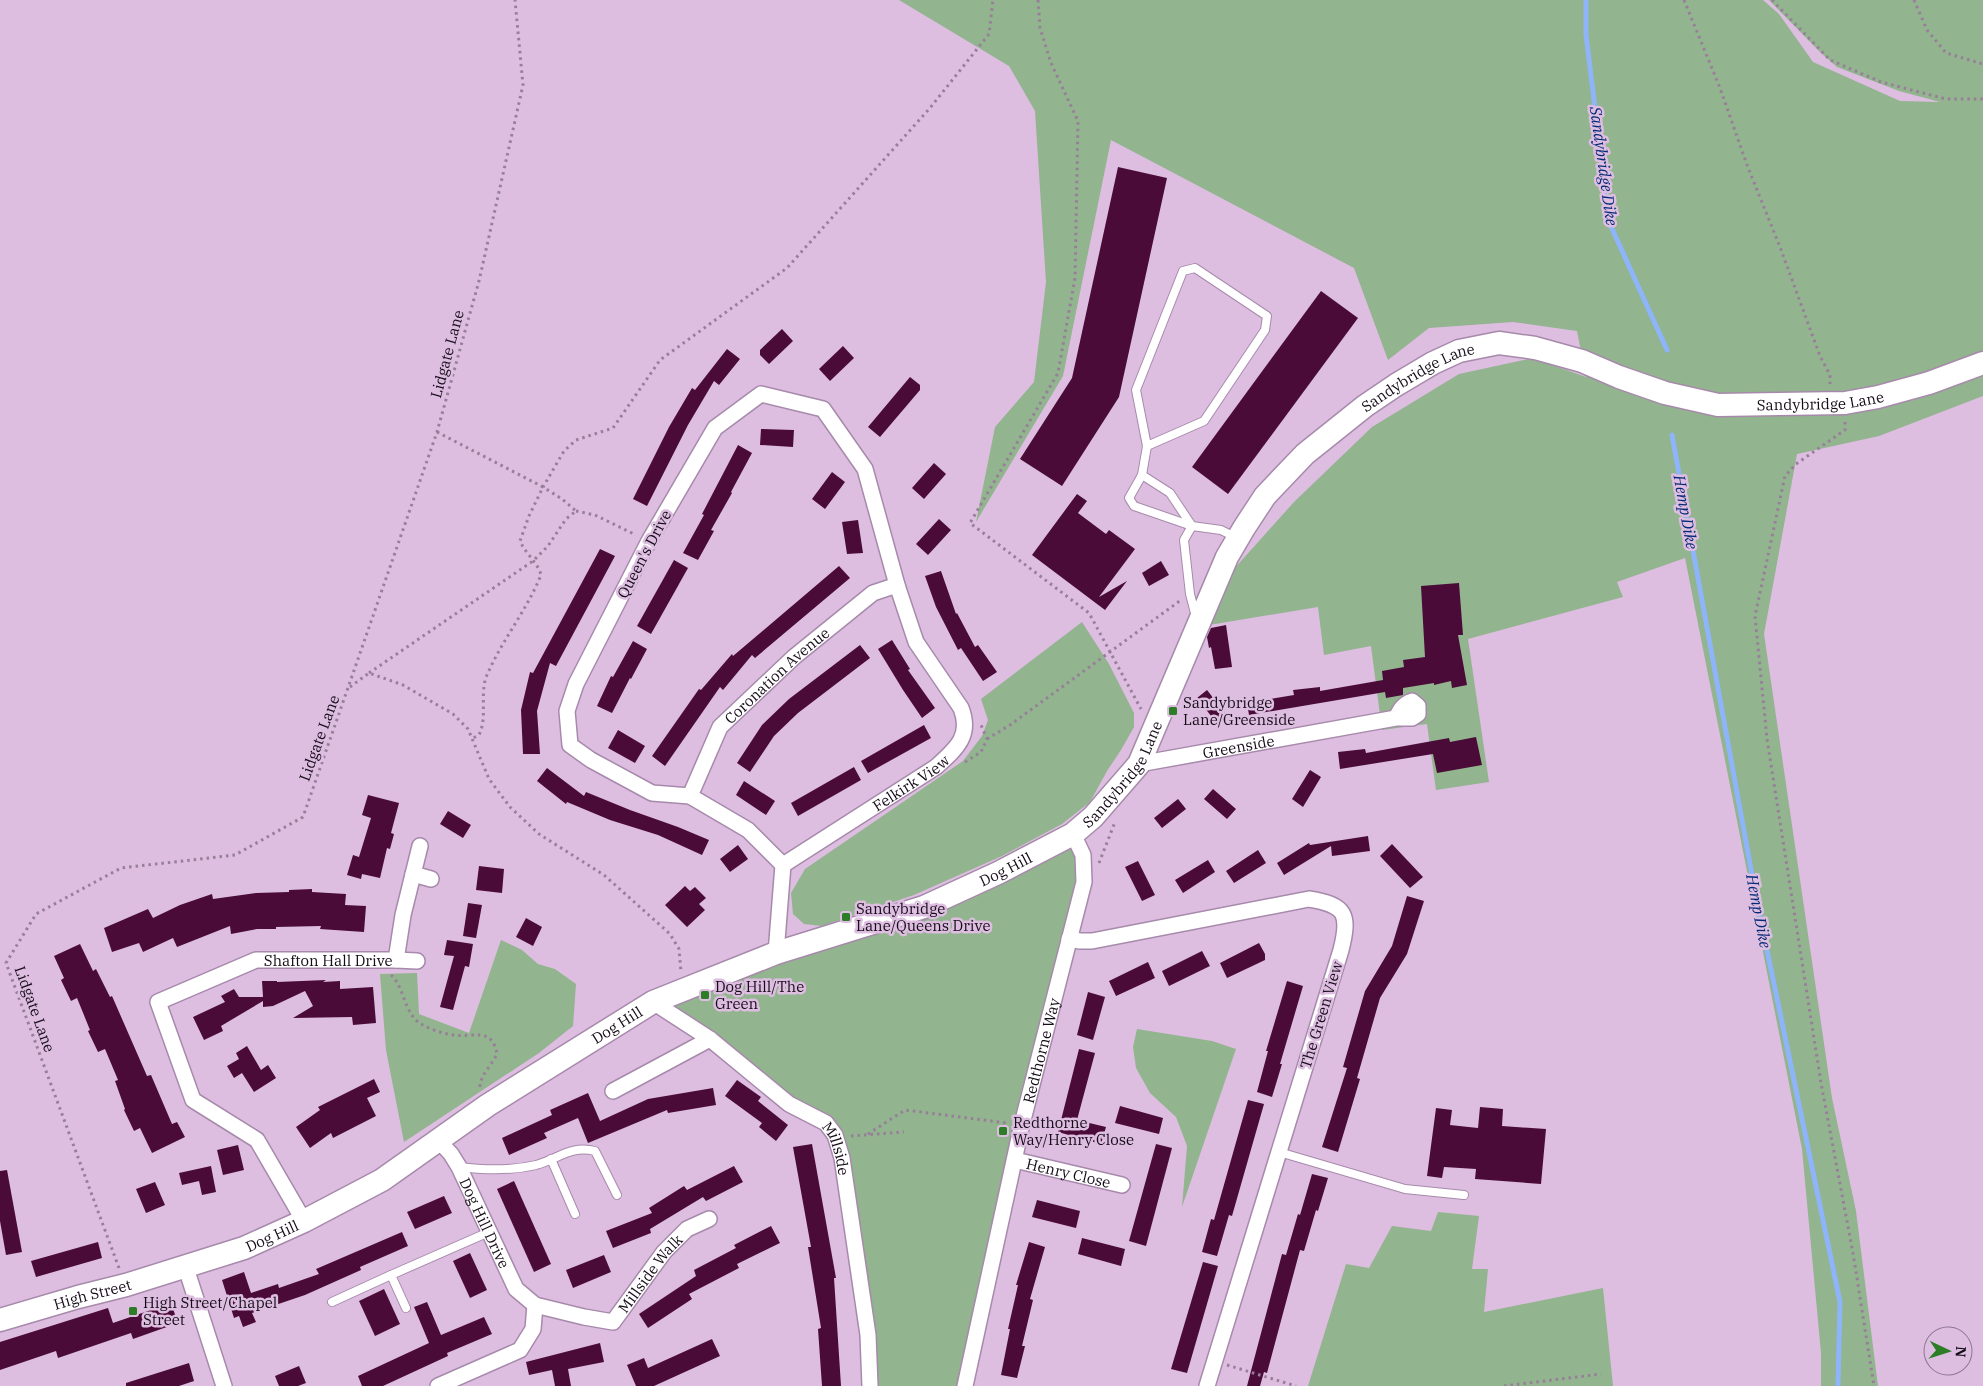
<svg xmlns="http://www.w3.org/2000/svg" width="1983" height="1386" font-family="'IBM Plex Serif',serif">
	<style>
		.green { fill: #92b48e }
		.lines { fill: none; stroke-linecap: round; stroke-linejoin: round }
		.stream { stroke: #8eb4f9; stroke-width: 5 }
		.building { fill: #4b0b39 }
		.lane-casing { stroke: #a78aab; stroke-width: 10 }
		.street-casing { stroke: #a78aab; stroke-width: 18 }
		.secondary-casing { stroke: #a78aab; stroke-width: 25 }
		.path { stroke: #977f9a; stroke-width: 3; stroke-dasharray: 2.5 4; stroke-linecap: butt }
		.lane { stroke: #fff; stroke-width: 8 }
		.street { stroke: #fff; stroke-width: 15 }
		.secondary { stroke: #fff; stroke-width: 22 }
		.poi-dot { fill: #2d7d27; stroke: #ddbee1; stroke-width: 2 }
		.labels { text-anchor: middle; dominant-baseline: central; stroke-width: 5; stroke-linejoin: round; paint-order: stroke }
		.street-label { font-size: 15px; fill: #160c18; stroke: #ddbee1 }
		.poi-label { font-size: 15px; fill: #160c18; stroke: #ddbee1; text-anchor: start }
		.water-label { font-size: 16px; font-style: italic; fill: #042976; stroke: #ddbee1 }
	</style>
	<rect width="100%" height="100%" fill="#ddbee1"/>
	<!-- green -->
	<g class="green">
		<polygon points="899,0 1763,0 1779,14 1813,62 1900,101 1940,102 1899,91 1837,67 1821,53 1769,0 1983,0 1983,396 1879,436 1797,454 1764,634 1832,1098 1856,1211 1878,1386 1821,1386 1821,1353 1802,1149 1685,558 1617,582 1623,597 1468,639 1489,782 1436,790 1427,724 1382,730 1371,646 1324,655 1318,607 1203,626 1224,580 1294,502 1372,427 1459,374 1533,358 1586,377 1577,331 1513,322 1429,328 1388,360 1354,268 1111,140 1063,376 976,522 995,427 1034,382 1046,282 1035,111 1009,66"/>
		<polygon points="1082,622 1109,664 1134,713 1134,727 1121,750 1107,771 1090,802 1062,824 1002,856 914,895 822,926 804,924 793,914 791,893 805,869 963,761 982,736 988,720 981,699"/>
		<polygon points="1073,834 1083,855 965,1386 870,1386 835,1135 653,1002 924,907"/>
		<polygon points="501,940 522,950 538,964 555,969 576,984 573,1026 539,1053 404,1142 386,1050 380,974 417,973 419,1014 469,1033"/>
		<polygon points="1137,1029 1212,1041 1236,1049 1182,1207 1187,1146 1176,1117 1150,1093 1136,1068 1133,1047"/>
		<polygon points="1438,1212 1479,1216 1472,1269 1488,1269 1484,1312 1603,1288 1613,1386 1308,1386 1346,1264 1369,1268 1392,1226 1431,1231"/>
	</g>
	<g class="lines">
		<!-- stream -->
		<g class="stream">
			<polyline points="1586,0 1586,35 1609,222 1667,350"/>
			<polyline points="1672,435 1756,897 1840,1302 1838,1386"/>
		</g>
	</g>
	<!-- building -->
	<g class="building">
		<polygon points="1118,167 1167,178 1119,397 1062,486 1020,459 1072,378"/>
		<polygon points="1321,291 1358,318 1228,494 1192,467"/>
		<polygon points="782,329 793,341 769,364 760,355 760,350"/>
		<polygon points="843,346 854,358 830,381 819,369"/>
		<polygon points="727,349 740,359 719,385 714,381 688,425 647,506 633,499 669,427 692,388 695,390"/>
		<polygon points="910,377 920,385 920,390 880,437 868,427"/>
		<polygon points="761,429 794,430 793,447 760,445"/>
		<polygon points="738,445 752,453 731,492 732,493 711,530 714,531 698,560 683,553 704,515 702,514"/>
		<polygon points="934,463 946,474 924,499 912,488"/>
		<polygon points="832,472 845,482 825,509 812,499"/>
		<polygon points="1077,494 1087,501 1078,513 1106,534 1109,530 1135,549 1099,597 1127,581 1105,610 1032,555"/>
		<polygon points="939,519 951,530 928,555 916,544"/>
		<polygon points="858,520 863,553 847,554 842,522"/>
		<polygon points="600,549 615,556 556,666 550,663 537,711 540,754 523,754 521,710 530,672 533,673"/>
		<polygon points="674,560 688,568 651,634 637,626"/>
		<polygon points="1161,561 1169,575 1149,586 1142,573"/>
		<polygon points="839,566 850,578 755,658 752,655 723,690 720,687 665,766 652,756 699,689 701,690 732,654 733,656"/>
		<polygon points="941,571 956,614 957,613 975,647 978,645 997,672 983,681 961,648 958,650 936,607 925,576"/>
		<polygon points="1459,583 1463,635 1458,635 1467,685 1452,688 1451,681 1434,685 1434,683 1403,688 1403,695 1386,698 1385,692 1249,715 1247,703 1294,695 1293,690 1320,687 1320,691 1383,680 1382,671 1404,667 1403,660 1425,657 1421,586"/>
		<polygon points="1226,625 1232,667 1215,669 1211,647 1209,648 1207,637 1211,628"/>
		<polygon points="892,640 910,669 908,670 935,708 922,718 903,690 878,649"/>
		<polygon points="633,641 647,649 631,679 630,678 612,713 597,706 611,676 613,677"/>
		<polygon points="860,645 870,658 798,713 774,736 750,772 737,763 762,725 789,699"/>
		<polygon points="1207,690 1225,713 1215,721 1197,698"/>
		<polygon points="924,725 931,738 868,773 861,761"/>
		<polygon points="618,730 645,746 635,763 608,748"/>
		<polygon points="1476,737 1482,765 1437,773 1433,754 1340,769 1338,752 1365,749 1366,753 1449,738 1450,742"/>
		<polygon points="854,767 861,780 798,816 791,803"/>
		<polygon points="547,768 584,796 586,792 630,810 678,827 709,840 702,855 658,835 610,820 567,802 566,804 537,781"/>
		<polygon points="1310,770 1321,777 1303,807 1292,799"/>
		<polygon points="744,781 775,801 766,815 736,795"/>
		<polygon points="1213,789 1236,809 1227,819 1204,799"/>
		<polygon points="368,795 399,803 391,833 394,834 390,849 387,848 380,878 362,874 361,879 347,875 353,855 359,857 371,818 362,815"/>
		<polygon points="1178,799 1186,809 1162,828 1154,818"/>
		<polygon points="448,811 471,825 463,838 440,824"/>
		<polygon points="1368,836 1370,851 1332,856 1331,846 1284,875 1277,863 1309,843 1310,845"/>
		<polygon points="1392,844 1423,877 1410,888 1380,856"/>
		<polygon points="738,845 748,859 730,872 720,859"/>
		<polygon points="1258,850 1266,863 1234,883 1226,871"/>
		<polygon points="1208,860 1215,872 1183,893 1175,880"/>
		<polygon points="1138,861 1155,895 1142,901 1125,867"/>
		<polygon points="479,866 504,869 502,893 476,890"/>
		<polygon points="685,886 690,891 695,887 706,898 699,904 705,910 687,927 665,905"/>
		<polygon points="312,889 312,892 346,894 345,905 366,906 364,932 320,929 321,926 276,927 276,929 257,929 231,934 230,926 177,947 173,938 143,952 139,943 112,952 104,928 148,909 153,918 180,905 212,894 213,899 256,893 289,892 289,890"/>
		<polygon points="1407,896 1424,901 1407,954 1380,998 1357,1078 1360,1079 1338,1152 1322,1147 1347,1068 1343,1067 1365,991 1392,946"/>
		<polygon points="468,903 482,905 476,938 463,936"/>
		<polygon points="526,918 542,927 533,946 516,937"/>
		<polygon points="447,940 473,944 469,967 465,966 453,1010 440,1007 454,956 444,955"/>
		<polygon points="1259,943 1265,954 1265,960 1227,978 1220,963"/>
		<polygon points="80,944 93,971 96,969 110,997 112,996 147,1076 151,1075 172,1124 177,1122 185,1137 152,1153 140,1128 134,1131 124,1110 125,1109 115,1081 118,1080 105,1049 98,1052 88,1031 90,1030 77,998 71,1001 61,980 64,978 54,956"/>
		<polygon points="1202,951 1210,966 1169,986 1162,971"/>
		<polygon points="1148,962 1155,978 1116,996 1109,981"/>
		<polygon points="326,980 323,982 340,981 340,989 373,987 376,1023 353,1025 352,1017 293,1018 313,1006 305,991 273,1006 263,1007 263,1001 221,1026 223,1031 204,1040 193,1017 225,1002 221,996 234,989 239,997 263,997 262,981 277,981 277,982"/>
		<polygon points="1287,981 1303,986 1280,1064 1282,1064 1272,1097 1257,1092 1268,1051 1266,1051"/>
		<polygon points="1088,992 1105,997 1093,1040 1077,1035"/>
		<polygon points="247,1046 261,1070 268,1065 276,1078 254,1092 242,1073 234,1078 227,1066 239,1059 236,1053"/>
		<polygon points="1079,1049 1095,1053 1077,1120 1106,1127 1101,1144 1058,1132"/>
		<polygon points="374,1079 380,1092 367,1098 376,1116 333,1138 331,1133 310,1148 296,1127 320,1110 318,1107"/>
		<polygon points="737,1080 761,1097 758,1101 788,1125 776,1141 759,1127 762,1123 725,1096"/>
		<polygon points="713,1088 716,1105 668,1113 667,1110 588,1143 578,1118 544,1133 547,1138 509,1155 502,1138 552,1115 550,1110 588,1093 600,1121 648,1099"/>
		<polygon points="1248,1100 1264,1104 1232,1216 1229,1215 1217,1256 1202,1252 1211,1219 1214,1220"/>
		<polygon points="1120,1106 1163,1118 1159,1134 1115,1123"/>
		<polygon points="1480,1107 1503,1109 1502,1126 1546,1129 1541,1184 1475,1179 1476,1169 1444,1167 1442,1178 1427,1176 1436,1108 1452,1110 1450,1125 1478,1128"/>
		<polygon points="812,1144 836,1278 834,1278 841,1386 822,1386 818,1329 821,1328 808,1247 811,1247 793,1147"/>
		<polygon points="1156,1144 1172,1148 1146,1246 1129,1241"/>
		<polygon points="238,1145 244,1170 223,1175 217,1150"/>
		<polygon points="211,1166 216,1192 202,1195 199,1181 182,1185 179,1173"/>
		<polygon points="734,1166 743,1182 706,1201 703,1197 650,1229 651,1233 613,1248 606,1231 652,1213 649,1208 684,1186 687,1190"/>
		<polygon points="7,1170 22,1252 6,1255 0,1221 0,1171"/>
		<polygon points="1312,1174 1328,1178 1318,1211 1316,1210 1304,1251 1300,1250 1267,1373 1264,1372 1260,1386 1247,1386 1282,1254 1286,1255 1298,1214 1300,1215"/>
		<polygon points="514,1181 551,1264 534,1272 497,1189"/>
		<polygon points="155,1182 165,1205 146,1213 136,1189"/>
		<polygon points="444,1196 452,1213 415,1229 407,1212"/>
		<polygon points="1037,1200 1080,1211 1076,1228 1032,1217"/>
		<polygon points="771,1226 780,1243 737,1264 739,1268 689,1294 692,1299 648,1328 639,1314 696,1276 694,1270 736,1248 734,1245"/>
		<polygon points="402,1232 408,1246 360,1267 361,1270 305,1295 252,1313 256,1322 243,1327 239,1316 234,1318 222,1280 244,1272 251,1293 278,1284 279,1288 319,1274 316,1269"/>
		<polygon points="1082,1238 1125,1249 1121,1266 1078,1254"/>
		<polygon points="98,1242 102,1258 36,1277 31,1261"/>
		<polygon points="1029,1242 1045,1247 1030,1299 1033,1300 1022,1346 1025,1346 1017,1378 1001,1375 1010,1329 1008,1329 1018,1285 1016,1285"/>
		<polygon points="470,1253 487,1290 470,1298 453,1261"/>
		<polygon points="604,1255 611,1272 573,1288 566,1270"/>
		<polygon points="1203,1262 1218,1266 1187,1373 1171,1369"/>
		<polygon points="384,1289 400,1324 375,1336 359,1301"/>
		<polygon points="427,1302 441,1335 484,1317 492,1334 447,1353 448,1356 383,1386 362,1386 358,1376 429,1343 414,1307"/>
		<polygon points="171,1303 178,1323 133,1339 131,1333 58,1358 56,1351 0,1370 0,1342 108,1308 113,1323"/>
		<polygon points="712,1339 720,1356 654,1386 636,1386 627,1365 644,1358 648,1368"/>
		<polygon points="600,1343 604,1362 568,1369 571,1386 555,1386 552,1370 529,1375 526,1362"/>
		<polygon points="189,1363 194,1381 179,1386 126,1386 126,1383"/>
		<polygon points="299,1366 306,1383 298,1386 279,1386 275,1376"/>
	</g>
	<g class="lines">
		<!-- lane casing -->
		<g class="lane-casing">
			<g id="lane">
				<polyline points="1147,446 1136,390 1183,271 1195,268 1267,316 1265,330 1204,421 1147,446 1142,475 1129,498 1134,506 1192,526"/>
				<polyline points="1142,475 1170,493 1192,526"/>
				<polyline points="1196,617 1190,594 1184,540 1192,526 1221,530 1235,537"/>
				<polyline points="1279,1152 1405,1189 1464,1195"/>
				<polyline points="551,1159 575,1214"/>
				<path d="M 459,1167 C 484,1170 511,1171 536,1165 C 558,1159 571,1145 595,1151 L 617,1195"/>
				<polyline points="332,1302 391,1275"/>
				<polyline points="406,1308 391,1275 489,1232"/>
			</g>
		</g>
		<!-- street casing -->
		<g class="street-casing">
			<g id="street">
				<path id="s1" d="M 1139,764 L 1396,718 L 1412,718 L 1418,714 L 1418,706 L 1412,701 C 1403,704 1400,710 1396,718"/>
				<path id="s2" d="M 690,796 L 720,727 L 794,657 L 873,593 L 897,585"/>
				<polyline points="413,874 431,879"/>
				<path d="M 1069,939 L 1080,941 L 1092,941 L 1309,899 C 1346,905 1350,914 1341,950 L 1207,1386"/>
				<path id="s3" d="M 776,953 L 783,865 L 936,767 C 956,749 972,736 961,708 L 916,642 L 897,585 L 865,469 L 823,409 L 761,394 L 715,428 L 649,541 L 576,684 L 567,711 L 570,745 L 591,760 L 652,793 L 690,796 L 748,830 L 783,865"/>
				<polyline points="396,960 417,961"/>
				<path id="s4" d="M 653,1002 L 710,1039 L 789,1104 L 826,1123 L 835,1135 L 842,1158 L 868,1335 L 870,1386"/>
				<polyline points="613,1091 710,1039"/>
				<path id="s5" d="M 438,1140 L 451,1154 L 459,1167 L 516,1289 L 535,1305 L 584,1317 L 613,1322 L 664,1252 L 687,1229 L 709,1219"/>
				<path id="s6" d="M 1015,1160 L 1122,1185"/>
				<path id="s7" d="M 304,1221 L 257,1140 L 193,1100 L 158,1002 L 256,960 L 396,960 L 403,915 L 420,846"/>
				<polyline points="185,1265 224,1386"/>
				<polyline points="438,1386 520,1350 533,1329 535,1305"/>
				<path id="s8" d="M 965,1386 L 1022,1124 L 1084,882 L 1083,855 L 1073,834"/>
			</g>
		</g>
		<!-- secondary casing -->
		<g class="secondary-casing">
			<g id="secondary">
				<path id="s9" d="M 0,1320 L 78,1297 L 126,1285 L 244,1248 L 304,1221 L 382,1180 L 488,1105 L 653,1002 L 776,953 L 924,907 L 998,873 L 1073,834 L 1093,817 L 1139,764 L 1227,557 L 1244,528 L 1265,496 L 1305,454 L 1365,406 L 1396,385 L 1433,363 L 1459,351 L 1499,343 L 1535,348 L 1582,361 L 1619,377 L 1665,393 L 1718,405 L 1845,403 L 1878,397 L 1929,383 L 1983,363"/>
			</g>
		</g>
		<!-- path -->
		<g class="path">
			<polyline points="1038,0 1040,28 1051,63 1078,121 1075,278 1058,373 970,523 1089,613 1141,709"/>
			<polyline points="1684,0 1720,88 1747,165 1780,247 1820,356 1830,375 1830,384"/>
			<polyline points="1772,0 1830,60 1881,82 1946,99 1983,99"/>
			<polyline points="1914,0 1927,30 1946,53 1983,64"/>
			<polyline points="1845,422 1845,430 1796,464 1785,476 1755,616 1767,739 1821,1083 1853,1253 1874,1386"/>
			<path d="M 437,432 L 543,487 L 529,516 L 520,541 C 525,553 538,563 541,575 C 527,610 502,640 487,675 C 479,694 488,717 479,735 L 473,738"/>
			<polyline points="576,511 595,515 636,535"/>
			<polyline points="369,673 533,561 548,546 566,519 576,511 562,499 543,487 564,451 576,440 613,428 660,360 787,268 930,108 989,34 993,0"/>
			<polyline points="350,687 369,673 403,685 453,714 468,729 489,779 510,807 539,834 604,875 670,934 679,949 681,972"/>
			<polyline points="987,739 1010,725 1181,600"/>
			<polyline points="965,762 981,752 987,739 981,725"/>
			<polyline points="1099,863 1115,822"/>
			<path d="M 391,975 C 405,988 404,1014 421,1024 C 430,1029 443,1034 454,1035 C 473,1038 492,1026 497,1054 C 492,1065 479,1076 480,1089"/>
			<polyline points="868,1134 905,1110 1007,1123"/>
			<polyline points="851,1136 904,1132"/>
			<polyline points="119,1268 6,963 36,914 121,868 235,855 303,817 437,432 479,281 523,85 515,0"/>
			<polyline points="1227,1365 1296,1386"/>
			<polyline points="1504,1386 1601,1374"/>
		</g>
		<!-- lane -->
		<use href="#lane" class="lane"/>
		<!-- street -->
		<use href="#street" class="street"/>
		<!-- secondary -->
		<use href="#secondary" class="secondary"/>
	</g>
	<!-- markers -->
	<g class="poi-dot">
		<rect x="1168" y="706" width="10" height="10" rx="2.5"/>
		<rect x="841" y="912" width="10" height="10" rx="2.5"/>
		<rect x="700" y="990" width="10" height="10" rx="2.5"/>
		<rect x="998" y="1126" width="10" height="10" rx="2.5"/>
		<rect x="128" y="1306" width="10" height="10" rx="2.5"/>
	</g>
	<g class="labels">
		<!-- street labels -->
		<g class="street-label">
			<text transform="translate(447 354) rotate(-75)">Lidgate Lane</text>
			<text stroke="none"><textPath href="#s9" startOffset="1775">Sandybridge Lane</textPath></text>
			<text stroke="none"><textPath href="#s9" startOffset="2195">Sandybridge Lane</textPath></text>
			<text transform="translate(644 554) rotate(-62)">Queen's Drive</text>
			<text stroke="none"><textPath href="#s2" startOffset="152">Coronation Avenue</textPath></text>
			<text transform="translate(319 738) rotate(-70)">Lidgate Lane</text>
			<text stroke="none"><textPath href="#s1" startOffset="101">Greenside</textPath></text>
			<text stroke="none"><textPath href="#s9" startOffset="1265">Sandybridge Lane</textPath></text>
			<text stroke="none"><textPath href="#s3" startOffset="240">Felkirk View</textPath></text>
			<text stroke="none"><textPath href="#s9" startOffset="1110">Dog Hill</textPath></text>
			<text stroke="none"><textPath href="#s7" startOffset="452">Shafton Hall Drive</textPath></text>
			<text transform="translate(35 1009) rotate(70)">Lidgate Lane</text>
			<text transform="translate(1321 1015) rotate(-73)">The Green View</text>
			<text stroke="none"><textPath href="#s9" startOffset="690">Dog Hill</textPath></text>
			<text stroke="none"><textPath href="#s8" startOffset="344">Redthorne Way</textPath></text>
			<text stroke="none"><textPath href="#s4" startOffset="240">Millside</textPath></text>
			<text stroke="none"><textPath href="#s6" startOffset="55">Henry Close</textPath></text>
			<text stroke="none"><textPath href="#s5" startOffset="96">Dog Hill Drive</textPath></text>
			<text stroke="none"><textPath href="#s9" startOffset="285">Dog Hill</textPath></text>
			<text stroke="none"><textPath href="#s5" startOffset="335">Millside Walk</textPath></text>
			<text stroke="none"><textPath href="#s9" startOffset="96">High Street</textPath></text>
		</g>
		<!-- poi labels -->
		<g class="poi-label">
			<text x="1183" y="702">Sandybridge<tspan x="1183" dy="17">Lane/Greenside</tspan></text>
			<text x="856" y="908">Sandybridge<tspan x="856" dy="17">Lane/Queens Drive</tspan></text>
			<text x="715" y="986">Dog Hill/The<tspan x="715" dy="17">Green</tspan></text>
			<text x="1013" y="1122">Redthorne<tspan x="1013" dy="17">Way/Henry Close</tspan></text>
			<text x="143" y="1302">High Street/Chapel<tspan x="143" dy="17">Street</tspan></text>
		</g>
		<!-- water labels -->
		<g class="water-label">
			<text transform="translate(1604 166) rotate(82)">Sandybridge Dike</text>
			<text transform="translate(1686 512) rotate(80)">Hemp Dike</text>
			<text transform="translate(1759 911) rotate(79)">Hemp Dike</text>
		</g>
	</g>
	<!-- north arrow -->
	<g transform="translate(1948 1351) rotate(94)"><circle r="24" fill="#ddbee1" stroke="#8d7791"/>
	<path d="M0-4L9 19L0 12L-9 19Z" fill="#2d7d27"/>
	<text y="-8" font-size="14" font-weight="bold" text-anchor="middle" fill="#160c18">N</text>
	</g>
</svg>
